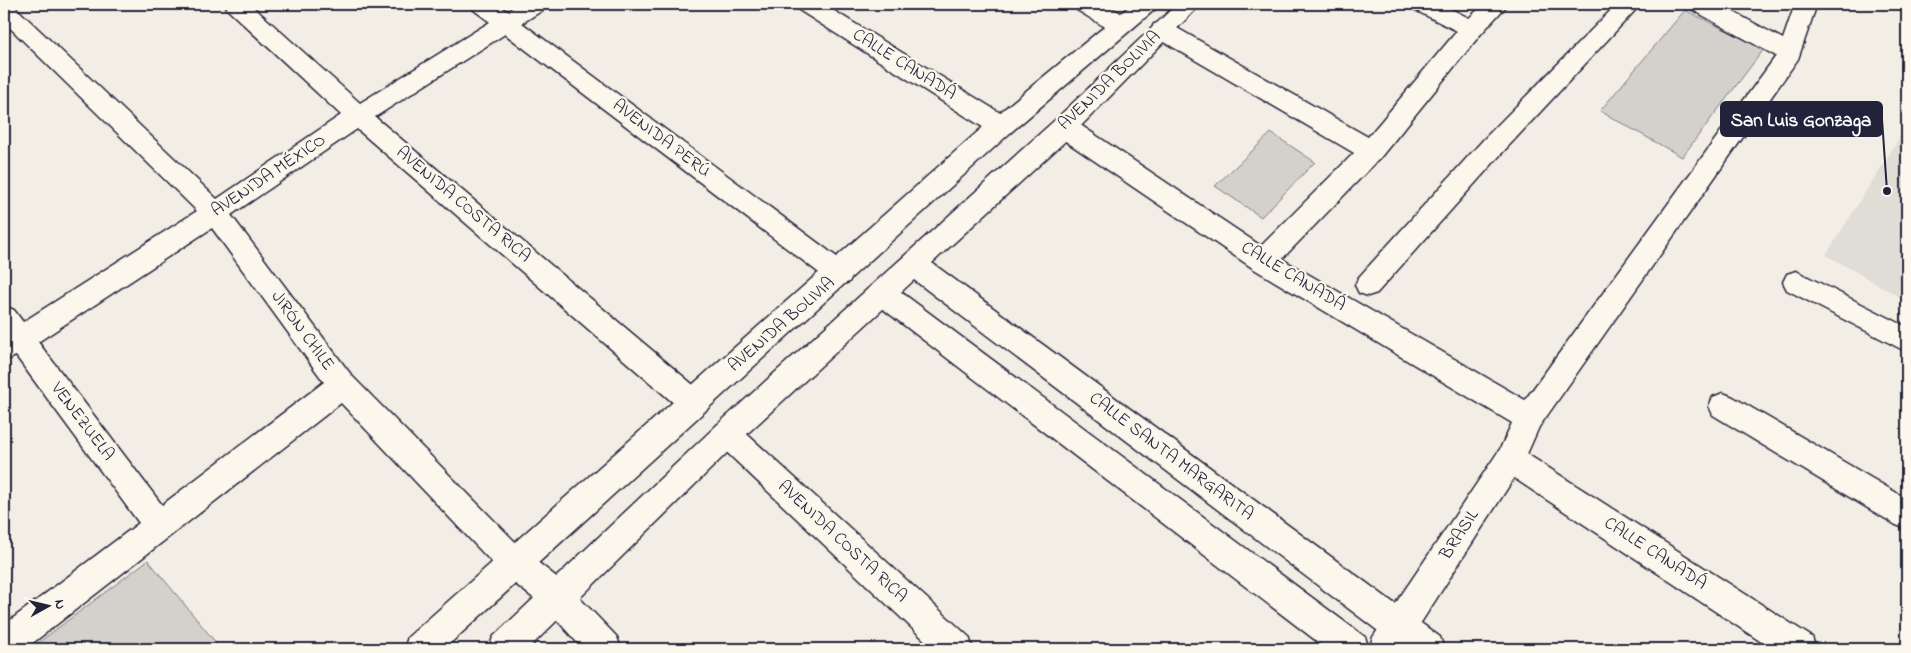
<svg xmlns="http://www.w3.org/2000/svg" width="1911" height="653" font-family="'Indie Flower',sans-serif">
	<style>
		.built { fill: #e0dcd6 }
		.green { fill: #d4d1cc; stroke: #7b7a84 }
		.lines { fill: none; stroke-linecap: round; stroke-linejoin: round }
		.minor-casing { stroke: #22223b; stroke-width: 3 }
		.major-casing { stroke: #22223b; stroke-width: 3 }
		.minor { fill: #fbf7ec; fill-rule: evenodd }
		.major { fill: #fbf7ec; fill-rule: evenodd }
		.labels { text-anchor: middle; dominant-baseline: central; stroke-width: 4.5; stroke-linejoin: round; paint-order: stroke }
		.street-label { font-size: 18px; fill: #22223b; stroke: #fbf7ec }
		.leader { fill: none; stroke: #22223b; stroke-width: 2 }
		.callout-dot { fill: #22223b; stroke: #fbf7ec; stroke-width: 2 }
		.callout { fill: #22223b; stroke: #22223b; stroke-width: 2 }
		.callout-label { font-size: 19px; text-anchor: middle; font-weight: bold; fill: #fff }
	</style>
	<rect width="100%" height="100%" fill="#f2eee5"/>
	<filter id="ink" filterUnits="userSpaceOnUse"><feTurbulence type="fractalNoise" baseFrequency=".02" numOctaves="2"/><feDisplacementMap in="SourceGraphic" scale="10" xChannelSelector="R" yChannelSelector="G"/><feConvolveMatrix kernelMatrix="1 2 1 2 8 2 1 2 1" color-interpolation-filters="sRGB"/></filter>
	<g filter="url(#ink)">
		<!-- built -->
		<polygon class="built" points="1907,126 1907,301 1826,255"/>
		<!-- green -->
		<g class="green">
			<polygon points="1685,10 1764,49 1682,157 1600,111"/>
			<polygon points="1271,133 1315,162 1261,217 1215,186"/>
			<polygon points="148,560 221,649 30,649"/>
		</g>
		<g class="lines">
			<!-- minor casing -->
			<g class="minor-casing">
				<g id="minor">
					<path d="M 4,4 L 12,4 L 217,199 L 341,115 L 228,10 L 225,4 L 250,4 L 360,103 L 490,22 L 474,10 L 471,4 L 497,4 L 507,11 L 519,4 L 546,4 L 543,10 L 522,23 L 849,266 L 853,274 L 849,282 L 840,285 L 831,282 L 505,34 L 375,117 L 704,394 L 708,403 L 704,412 L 694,416 L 684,412 L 357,129 L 231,215 L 352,376 L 526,553 L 568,586 L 617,637 L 621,649 L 583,649 L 546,608 L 504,575 L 341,403 L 25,649 L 4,649 L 4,625 L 139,523 L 16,356 L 4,361 L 4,306 L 14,310 L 23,322 L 197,211 L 4,22 ZM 212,228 L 324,382 L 162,505 L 38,342 Z"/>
					<polygon points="796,4 823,4 1010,119 1013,126 1010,133 1001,135 992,133 799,10"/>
					<path d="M 1074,4 C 1094,3 1120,5 1131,24 L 1128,30 C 1111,35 1092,18 1077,10 Z"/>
					<polygon points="1412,4 1441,4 1469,18 1484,4 1508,4 1480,35 1380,158 1282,259 1525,400 1776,56 1693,10 1690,4 1719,4 1783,39 1795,4 1817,4 1798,59 1539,427 1527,454 1812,637 1816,649 1772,649 1514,478 1404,649 1369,649 1373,637 1500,449 1512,423 1254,269 1055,134 1052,127 1055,120 1064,118 1073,120 1261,246 1354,153 1154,36 1151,30 1154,24 1162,22 1170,24 1368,137 1457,31 1415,10"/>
					<polygon points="1617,4 1641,4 1502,153 1377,293 1368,296 1359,293 1355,285 1359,277 1484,139"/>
					<polygon points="1796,271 1907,327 1907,352 1787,290 1783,282 1787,274"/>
					<polygon points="1723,393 1733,397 1907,499 1907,529 1896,525 1713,415 1709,406 1713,397"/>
					<polygon points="727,421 737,425 969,637 973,649 934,649 717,443 712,434 717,425"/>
				</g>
			</g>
			<!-- major casing -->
			<g class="major-casing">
				<g id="major">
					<polygon points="1132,4 1157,4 1154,10 1010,133 444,649 404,649 408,637 992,119"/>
					<polygon points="1177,4 1201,4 1073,134 932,263 1440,637 1444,649 1402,649 914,280 901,292 1365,637 1369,649 1327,649 883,309 737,443 528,649 489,649 493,637 717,425 1055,120"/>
				</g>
			</g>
			<!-- minor -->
			<use href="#minor" class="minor"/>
			<!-- major -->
			<use href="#major" class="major"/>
		</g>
	</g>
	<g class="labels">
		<!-- street labels -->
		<g class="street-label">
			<text transform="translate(904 65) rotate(32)">CALLE CANADÁ</text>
			<text transform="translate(1110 81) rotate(-44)">AVENIDA BOLIVIA</text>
			<text transform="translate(661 139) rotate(37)">AVENIDA PERÚ</text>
			<text transform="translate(269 176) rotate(-34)">AVENIDA MÉXICO</text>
			<text transform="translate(463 205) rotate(40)">AVENIDA COSTA RICA</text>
			<text transform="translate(1293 277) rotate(31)">CALLE CANADÁ</text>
			<text transform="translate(782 325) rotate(-41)">AVENIDA BOLIVIA</text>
			<text transform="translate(302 331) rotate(54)">JIRÓN CHILE</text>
			<text transform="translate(82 422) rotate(53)">VENEZUELA</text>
			<text transform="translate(1171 457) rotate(37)">CALLE SANTA MARGARITA</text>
			<text transform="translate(1460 535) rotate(-57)">BRASIL</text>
			<text transform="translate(842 542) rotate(43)">AVENIDA COSTA RICA</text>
			<text transform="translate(1655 554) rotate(33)">CALLE CANADÁ</text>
		</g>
	</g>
	<!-- callouts -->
	<path class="leader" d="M1887 191L1882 119"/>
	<circle class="callout-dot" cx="1887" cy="191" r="5"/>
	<rect class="callout" x="1721" y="102" width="161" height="34" rx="5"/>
	<g class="callout-label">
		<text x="1801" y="126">San Luis Gonzaga</text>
	</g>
	<!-- margin -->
	<rect width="1911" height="653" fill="none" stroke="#fbf7ec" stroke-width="20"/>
	<rect x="10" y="10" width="1891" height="633" fill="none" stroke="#22223b" stroke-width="2" filter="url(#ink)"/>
	<!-- north arrow -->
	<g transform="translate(48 606) rotate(82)" stroke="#fbf7ec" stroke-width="4" paint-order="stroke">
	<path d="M0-4L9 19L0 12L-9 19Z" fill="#22223b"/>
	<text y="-8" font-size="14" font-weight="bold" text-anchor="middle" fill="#22223b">N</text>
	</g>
</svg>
